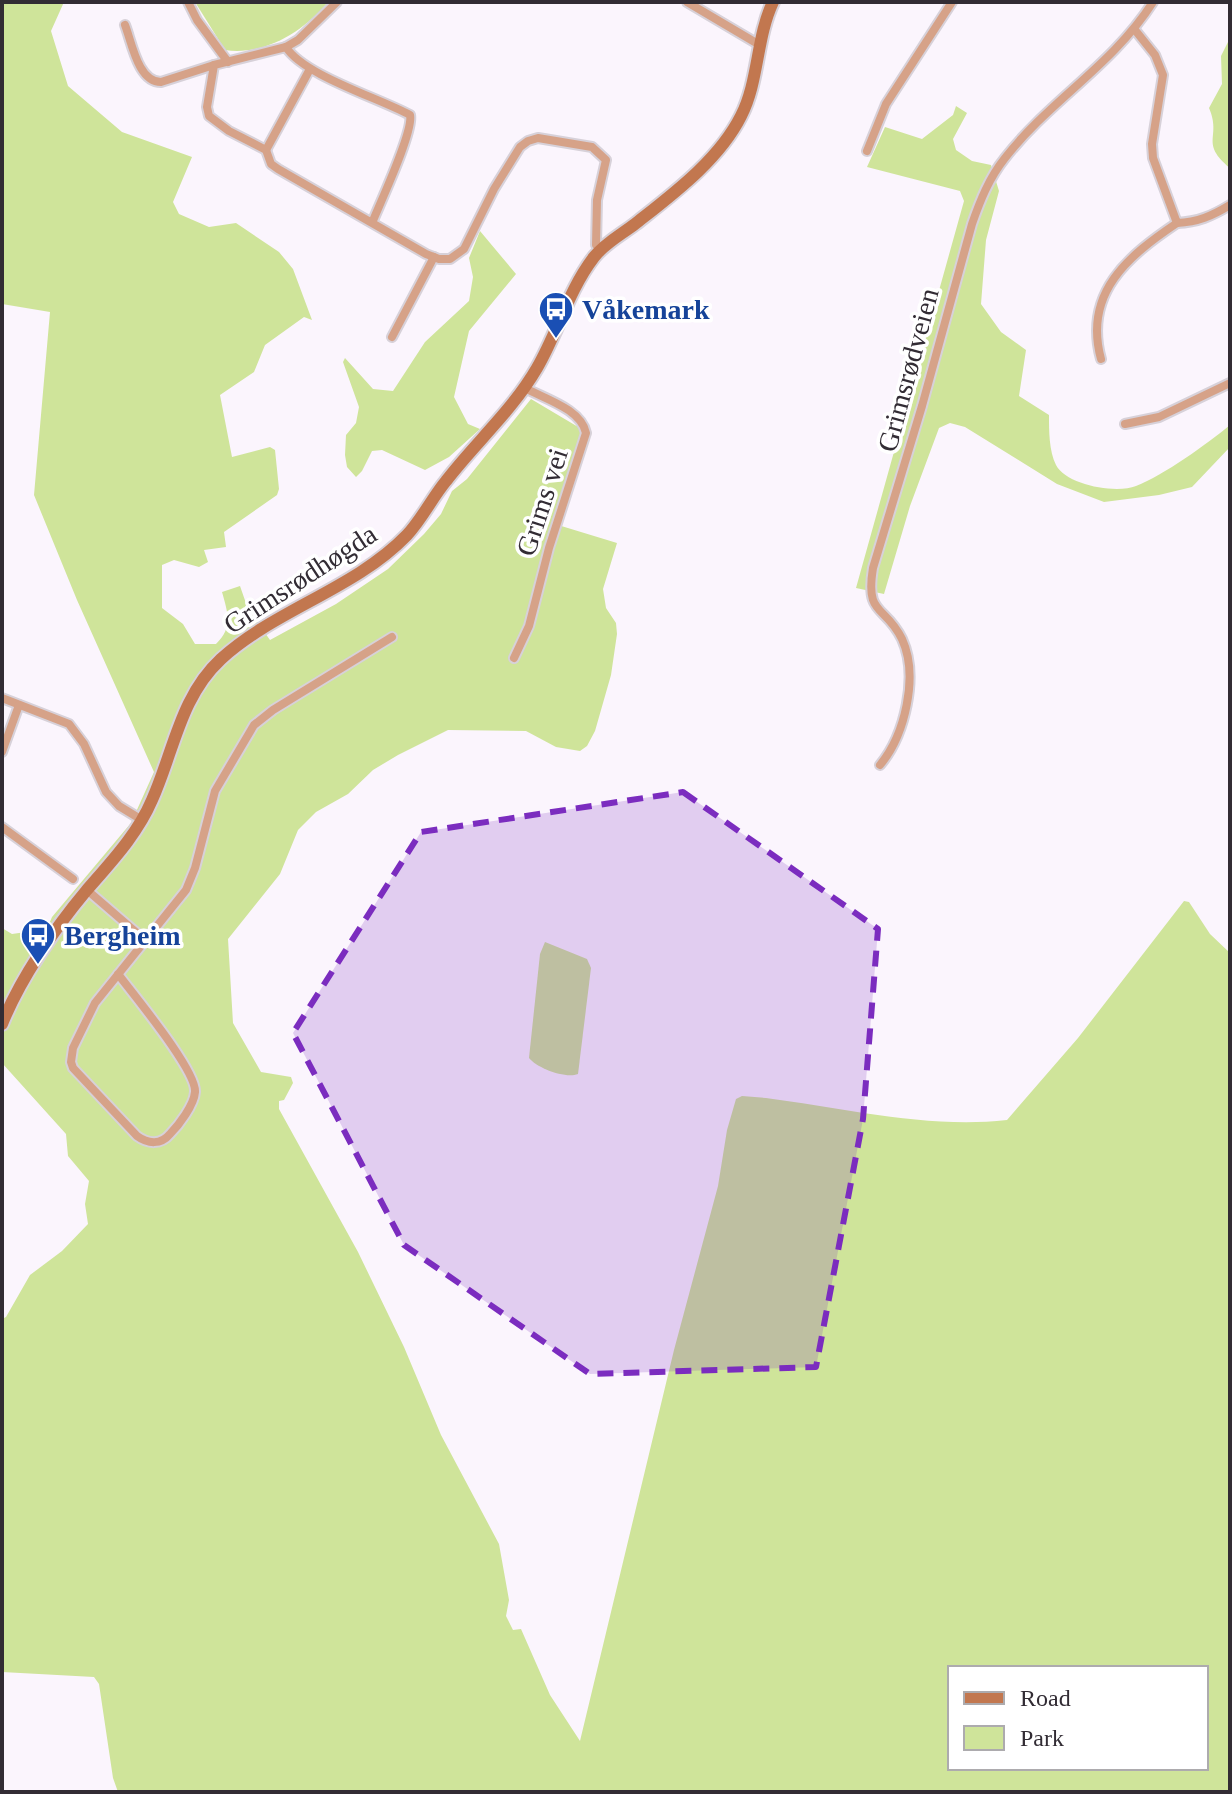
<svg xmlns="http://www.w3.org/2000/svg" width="1232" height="1794" font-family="Georgia,serif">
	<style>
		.green { fill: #cfe49a; fill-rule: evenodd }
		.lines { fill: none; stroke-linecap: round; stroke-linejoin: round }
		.minor-casing { stroke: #d7d1d9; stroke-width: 12 }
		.secondary-casing { stroke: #d7d1d9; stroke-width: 16 }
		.minor { stroke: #d6a288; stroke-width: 8 }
		.secondary { stroke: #c2774f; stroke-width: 12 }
		.marked { fill: #7b2cbf; fill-opacity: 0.2; stroke: #7b2cbf; stroke-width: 6; stroke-dasharray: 16 10; stroke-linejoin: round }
		.labels { text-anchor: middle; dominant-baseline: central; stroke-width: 7; stroke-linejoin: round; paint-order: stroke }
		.transit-label { font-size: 28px; font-weight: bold; fill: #164399; stroke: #fff; text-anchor: start }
		.street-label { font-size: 28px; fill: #322c34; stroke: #fff }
	</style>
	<rect width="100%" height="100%" fill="#fbf5fd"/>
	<!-- green -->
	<g class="green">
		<path d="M 2,2 L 64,2 L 51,31 L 68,86 L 122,132 L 192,157 L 173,202 L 179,214 L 209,227 L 236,223 L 279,252 L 293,269 L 312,320 L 304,317 L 265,345 L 254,372 L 220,395 L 232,457 L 270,447 L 275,450 L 279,489 L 277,495 L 224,532 L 226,547 L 204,550 L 208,562 L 199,567 L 174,560 L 162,565 L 162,608 L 183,624 L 195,644 L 216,644 C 233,628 228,613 222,592 L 240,586 L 248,609 L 270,640 L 336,604 L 388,569 L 424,534 L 441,514 L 452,491 L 467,479 L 531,399 L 590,434 L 558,525 L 617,543 L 603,589 L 606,608 L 616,623 L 617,634 L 611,675 L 595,731 L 587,746 L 580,751 L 556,747 L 526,731 L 448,730 L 398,755 L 373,770 L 348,794 L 316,812 L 298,830 L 280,874 L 228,939 L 233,1023 L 261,1072 L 291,1077 L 293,1083 L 284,1100 L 279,1101 L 279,1109 L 358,1252 L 404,1347 L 441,1435 L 499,1544 L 509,1600 L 506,1616 L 513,1630 L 521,1629 L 550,1695 L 580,1741 L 674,1350 L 718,1186 L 727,1130 L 736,1099 L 742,1096 L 766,1098 C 844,1108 927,1129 1007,1120 L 1078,1038 L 1184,901 L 1189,902 L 1210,934 L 1230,953 L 1230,1792 L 118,1792 L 113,1778 L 99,1684 L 94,1677 L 2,1672 L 2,1319 L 6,1317 L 30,1275 L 62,1251 L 88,1224 L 85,1204 L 89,1181 L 68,1156 L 66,1134 L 2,1063 L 2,928 L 12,934 L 47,929 L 52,917 L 131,823 L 154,772 L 77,600 L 34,495 L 50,312 L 2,304 ZM 950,1668 L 1206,1668 L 1206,1768 L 950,1768 Z"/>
		<path d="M 195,2 L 328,2 C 304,31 265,56 225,50 Z"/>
		<path d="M 1230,38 L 1230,168 C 1199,142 1222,138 1209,108 L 1222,84 L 1221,56 Z"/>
		<path d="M 956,106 L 967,113 L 953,139 L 956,150 L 972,161 L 991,165 L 999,191 L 986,240 L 981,304 L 1001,332 L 1026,350 L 1019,396 L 1049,415 C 1049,431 1049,451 1056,465 C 1066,485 1116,494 1136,486 C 1164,475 1207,444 1230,425 L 1230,447 L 1192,487 L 1159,495 L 1104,502 L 1057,484 L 965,427 L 950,423 L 939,428 L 910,506 L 884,594 L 856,588 L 964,201 L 960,191 L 867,167 L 885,127 L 922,139 L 953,115 Z"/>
		<polygon points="480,231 516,274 469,331 454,397 468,424 480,429 449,457 425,470 382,450 372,451 362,471 356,477 347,467 345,455 346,435 356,423 359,407 343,362 345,358 373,389 393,391 425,342 469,301 473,277 469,258"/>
		<path d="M 545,942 L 587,959 L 591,968 L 578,1074 C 565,1079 537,1068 529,1058 L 540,954 Z"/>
	</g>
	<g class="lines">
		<!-- minor casing -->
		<g class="minor-casing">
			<g id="minor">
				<polyline points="188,2 197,20 228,62"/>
				<polyline points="687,2 758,44"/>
				<path d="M 125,25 C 132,43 138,82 161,82 L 214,65"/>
				<path d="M 1135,30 L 1155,55 L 1163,75 L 1152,144 L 1153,158 L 1177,223 C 1198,222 1212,216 1230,205"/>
				<polyline points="286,47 298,40 337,2"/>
				<polyline points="266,150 310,69"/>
				<polyline points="867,151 886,104 952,2"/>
				<path d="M 372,223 C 380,203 414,131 410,115 C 379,98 303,75 286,47 L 214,65 L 207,107 L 209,116 L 229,131 L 266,150 L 271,164 L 278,169 L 426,254 L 439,259 L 450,259 L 464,249 L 494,189 L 520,147 L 528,141 L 538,138 L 592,147 L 606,160 L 597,200 L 596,245 L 601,250"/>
				<polyline points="392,337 434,257"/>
				<path d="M 1101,359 C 1083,293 1128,256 1177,223"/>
				<polyline points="1125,424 1159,417 1230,383"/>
				<path d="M 514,658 L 529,626 L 549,548 L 586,433 C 581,409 545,399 525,388"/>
				<polyline points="2,698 69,724 84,744 106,792 119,806 142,820"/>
				<polyline points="2,752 19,705"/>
				<path d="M 880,765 C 905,735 919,676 902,639 C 885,604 865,617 873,568 L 922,406 L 972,224 C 980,201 989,178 1005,158 C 1050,100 1112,66 1153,2"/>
				<polyline points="2,827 73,879"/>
				<polyline points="87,890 145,940"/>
				<path d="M 118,974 C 133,994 197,1071 195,1092 C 194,1105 179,1125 170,1134 C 161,1145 148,1144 137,1136 L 73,1068 L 71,1062 L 73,1048 L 95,1003 L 186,890 L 195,868 L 215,791 L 254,725 L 273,710 L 392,637"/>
			</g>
		</g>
		<!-- secondary casing -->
		<g class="secondary-casing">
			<path id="secondary" d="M 2,1024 C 20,979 55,928 86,891 C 111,862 137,835 152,800 C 174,751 180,697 221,659 C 276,609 355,589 407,535 C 422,519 432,498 446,481 C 475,443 512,411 537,368 C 558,332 568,291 594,257 C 605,243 622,234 635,224 C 673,194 719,160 741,116 C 759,81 756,38 773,2"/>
		</g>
		<!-- minor -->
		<use href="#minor" class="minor"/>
		<!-- secondary -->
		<use href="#secondary" class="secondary"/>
	</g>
	<!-- marked area -->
	<path class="marked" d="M 683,792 L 878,929 L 863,1119 L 816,1367 L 590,1374 L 404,1245 L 293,1033 L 421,832 Z"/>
	<!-- icons -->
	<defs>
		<g id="bus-pin" transform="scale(1.8)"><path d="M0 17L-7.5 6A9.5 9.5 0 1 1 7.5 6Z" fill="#1a4fb4" stroke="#fff"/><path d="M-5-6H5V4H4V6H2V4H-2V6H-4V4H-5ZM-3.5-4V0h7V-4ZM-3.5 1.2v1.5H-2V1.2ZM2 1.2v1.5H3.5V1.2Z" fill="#fff"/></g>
	</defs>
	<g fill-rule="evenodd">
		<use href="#bus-pin" x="556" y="309"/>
		<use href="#bus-pin" x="38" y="935"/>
	</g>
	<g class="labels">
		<!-- transit labels -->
		<g class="transit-label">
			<text x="582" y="309">Våkemark</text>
			<text x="64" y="935">Bergheim</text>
		</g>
		<!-- street labels -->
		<g class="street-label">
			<text transform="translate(908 370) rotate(-75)">Grimsrødveien</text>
			<text transform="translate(542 502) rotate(-72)">Grims vei</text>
			<text transform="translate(300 579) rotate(-33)">Grimsrødhøgda</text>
		</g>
	</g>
	<!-- border -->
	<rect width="1232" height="1794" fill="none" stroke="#322c34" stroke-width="8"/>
	<!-- legend -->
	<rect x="948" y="1666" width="260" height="104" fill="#ffffff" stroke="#adabae" stroke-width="2"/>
	<rect x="964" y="1692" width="40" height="12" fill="#c2774f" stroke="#adabae" stroke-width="2"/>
	<text x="1020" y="1706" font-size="24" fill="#322c34">Road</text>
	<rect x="964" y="1726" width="40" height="24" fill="#cfe49a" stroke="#adabae" stroke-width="2"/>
	<text x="1020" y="1746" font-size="24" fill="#322c34">Park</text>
</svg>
